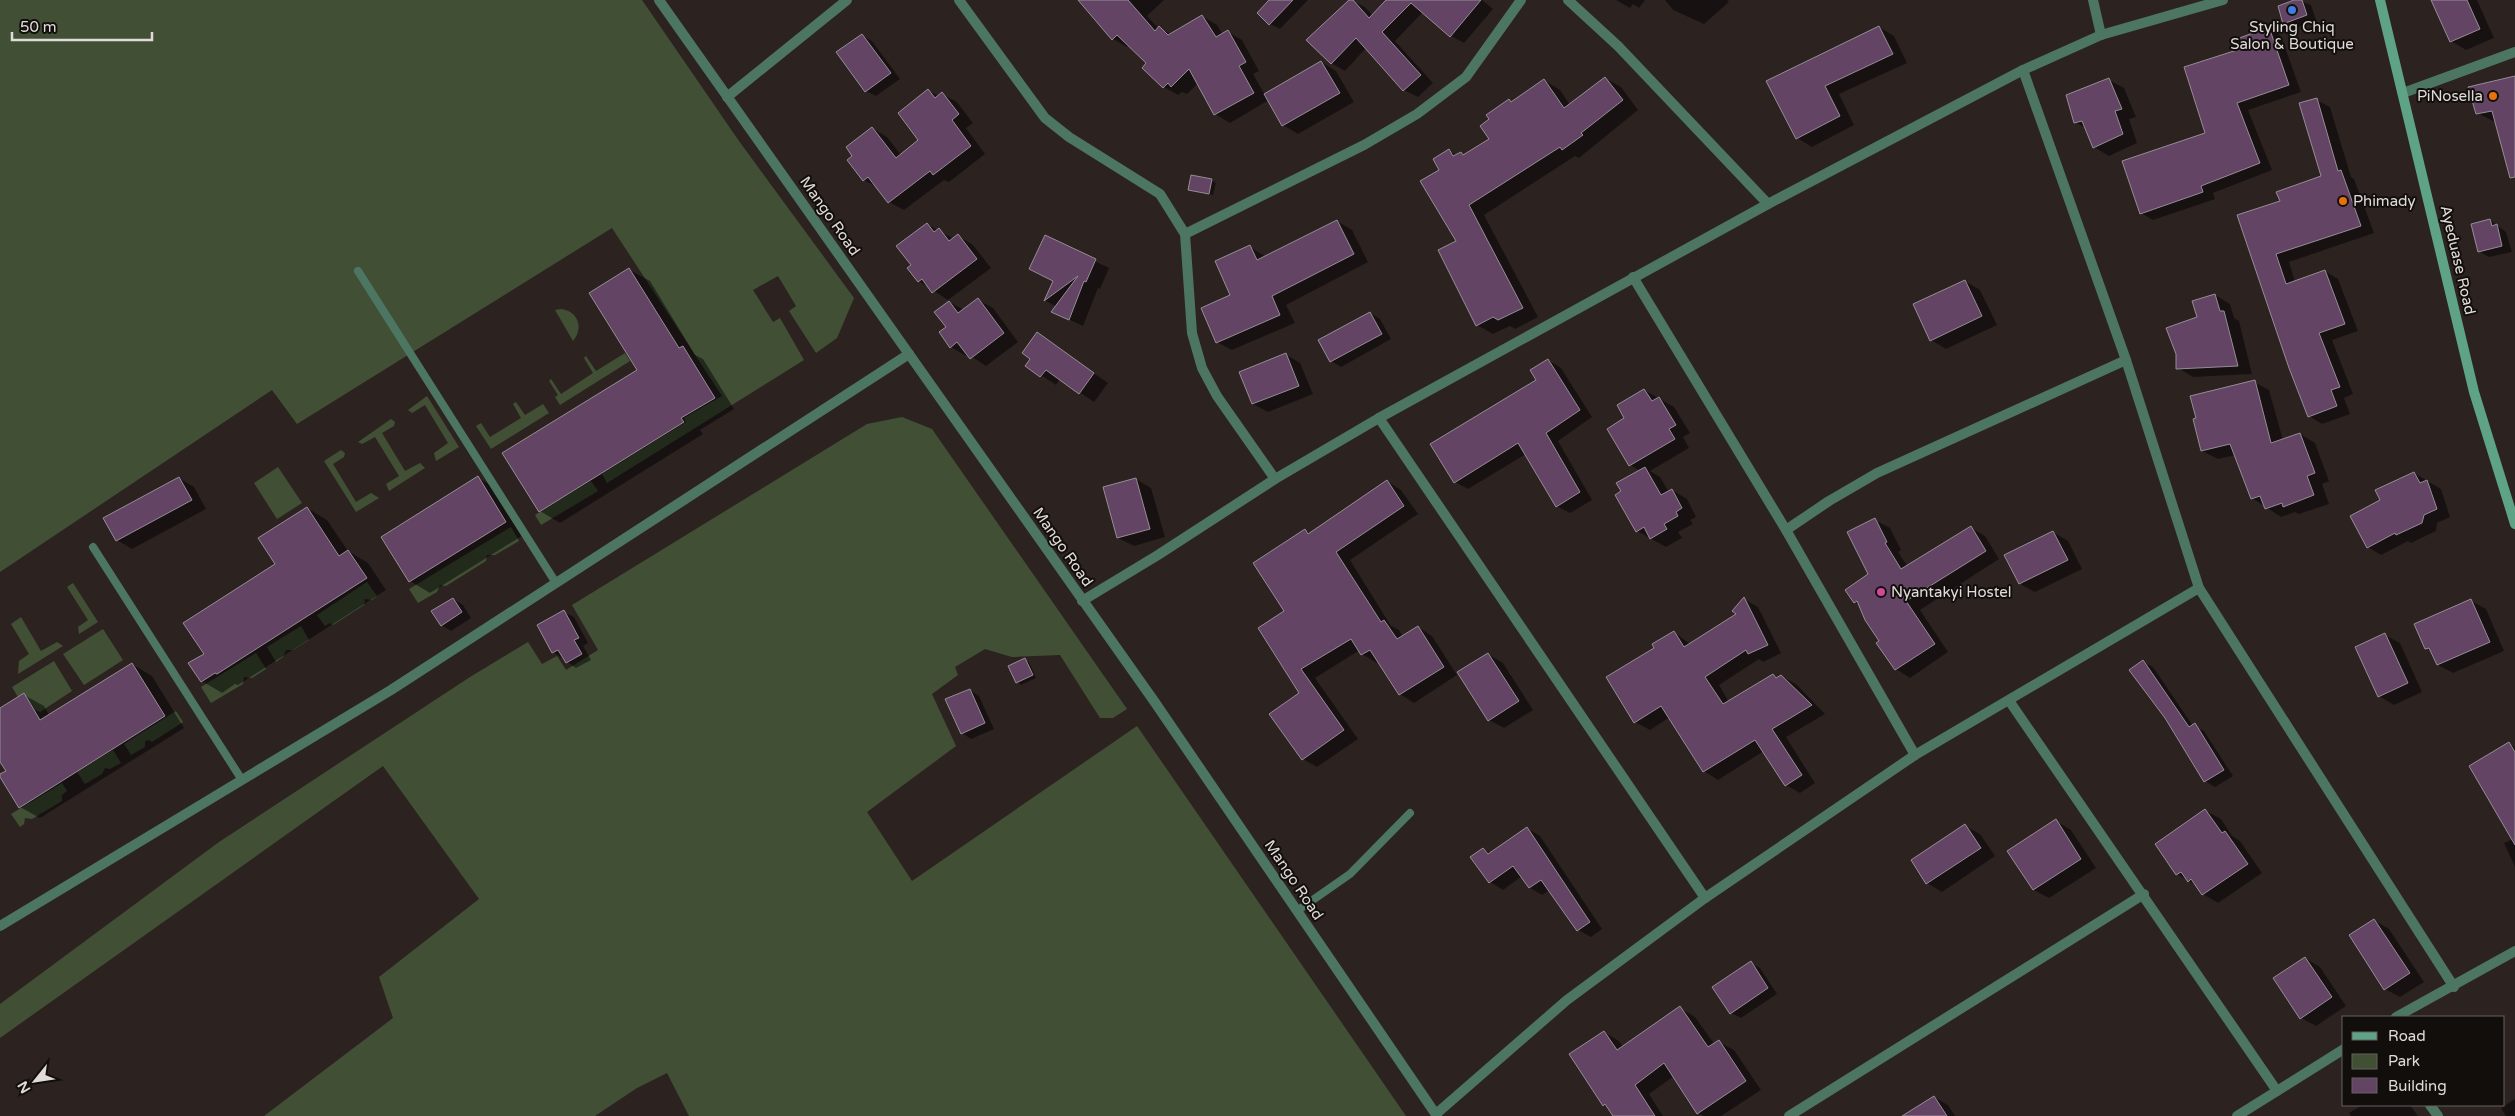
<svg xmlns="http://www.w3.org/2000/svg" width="2515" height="1116" font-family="'Varela Round',sans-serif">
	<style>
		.green { fill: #415035 }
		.shadow { fill: #0007 }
		.building { fill: #634465; stroke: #958d95 }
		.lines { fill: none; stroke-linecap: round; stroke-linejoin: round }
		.lane { stroke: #4c7662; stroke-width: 8 }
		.street { stroke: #4c7662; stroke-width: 10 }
		.secondary { stroke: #5ea385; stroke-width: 10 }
		.shop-dot { fill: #3f7fe0; stroke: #110e0c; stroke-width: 2 }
		.food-dot { fill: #e8710a; stroke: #110e0c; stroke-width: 2 }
		.hotel-dot { fill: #d1479c; stroke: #110e0c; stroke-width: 2 }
		.labels { text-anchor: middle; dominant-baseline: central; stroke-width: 4; stroke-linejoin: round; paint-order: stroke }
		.poi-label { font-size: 15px; fill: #e0dad8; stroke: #110e0c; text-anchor: start }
		.street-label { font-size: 15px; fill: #e0dad8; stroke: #110e0c }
	</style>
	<rect width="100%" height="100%" fill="#2c2320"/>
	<!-- green -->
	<g class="green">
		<polygon points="0,0 642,0 739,141 854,298 837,338 816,353 789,311 796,306 778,276 753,290 773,322 780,318 804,360 607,483 602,474 686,422 684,418 722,396 612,228 297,424 272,390 0,572"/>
		<path d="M 561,309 C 578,311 584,328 573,341 L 555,310 Z"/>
		<polygon points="625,353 630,361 560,405 555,397 558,395 549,381 551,379 561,394 593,373 584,358 586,356 596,371"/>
		<polygon points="427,396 459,447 436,461 434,453 448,443 425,405 412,413 408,410"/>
		<polygon points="516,402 525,415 543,404 549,413 491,449 476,426 481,423 490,437 521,418 513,404"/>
		<polygon points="902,417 932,429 1127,709 1113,718 1100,718 1060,655 1012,657 985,649 955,667 958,675 932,694 956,746 867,812 912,881 1137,726 1406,1116 689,1116 667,1073 637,1088 595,1116 264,1116 393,1018 379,977 479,899 383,766 0,1038 0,1004 219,842 470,677 528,642 542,664 557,656 566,670 598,650 572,605 867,424"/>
		<polygon points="391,419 395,422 394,426 382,433 405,471 420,463 425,468 389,491 386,484 399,476 375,437 362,444 358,442"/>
		<polygon points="341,450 345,453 344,457 333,464 356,502 371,493 379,498 356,512 324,461"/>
		<polygon points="278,467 302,503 277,519 254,483"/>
		<polygon points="591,481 598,491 541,525 535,515"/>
		<polygon points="511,527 519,541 495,555 487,555 486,561 446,586 440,585 437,592 418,603 409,589"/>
		<polygon points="367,582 377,596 372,600 365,599 364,605 333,625 330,623 325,626 317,615"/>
		<polygon points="73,583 98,622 79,634 78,627 88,620 67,587"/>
		<polygon points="21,617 41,651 57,642 63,646 18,674 19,661 29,654 11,624"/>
		<polygon points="301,626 309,640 293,650 286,650 283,657 276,662 267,647"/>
		<polygon points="103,629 123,660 84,685 63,654"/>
		<polygon points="256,653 266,669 252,678 244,677 243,684 211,703 201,687"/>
		<polygon points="54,661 72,691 40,712 35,710 24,693 18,697 12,687"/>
		<polygon points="176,711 183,722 152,742 149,740 145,741 145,747 131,755 124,744"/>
		<polygon points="113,750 121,763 110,769 105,768 102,774 85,784 77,772"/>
		<polygon points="62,783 67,791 62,795 62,801 32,819 25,818 24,824 20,827 11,814"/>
	</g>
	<!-- shadow -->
	<g class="shadow">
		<polygon points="1080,0 1164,0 1147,16 1159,29 1171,34 1202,16 1217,25 1223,35 1228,32 1242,40 1259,71 1253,74 1265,95 1321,62 1336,71 1354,102 1298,134 1283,125 1269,100 1230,123 1215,114 1198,83 1187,94 1182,92 1178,95 1164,87 1148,63 1129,45 1127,47 1113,39"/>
		<polygon points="1271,0 1308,0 1280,29 1270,24"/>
		<polygon points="1351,0 1365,7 1373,16 1388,0 1482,0 1493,9 1464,43 1451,36 1423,12 1395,41 1433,83 1418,97 1404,90 1366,48 1345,71 1331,63"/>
		<polygon points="1616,0 1645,0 1639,8 1633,4 1630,8"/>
		<polygon points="1665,0 1727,0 1729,2 1704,24 1673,10"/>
		<polygon points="2298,0 2311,5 2316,20 2294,29 2284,23"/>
		<polygon points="2432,0 2477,0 2494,38 2466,50 2451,41"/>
		<polygon points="1879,27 1894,36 1907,63 1839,94 1854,125 1812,147 1797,138 1768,82"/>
		<polygon points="2269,29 2281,36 2301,92 2248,110 2272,170 2213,193 2215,199 2153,220 2141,213 2207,134"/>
		<polygon points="862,35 872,41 900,79 876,96 866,91"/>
		<polygon points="1605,78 1621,87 1638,110 1579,158 1575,156 1484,215 1538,317 1515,329 1510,326 1493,334 1477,325 1440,170 1449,151 1457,155 1461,153 1465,156 1491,140 1509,101 1512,102 1544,80 1560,90 1570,105"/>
		<polygon points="2515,78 2515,174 2497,123 2477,113"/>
		<polygon points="2109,80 2124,88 2136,117 2129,119 2137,143 2109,156 2094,147 2087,129 2075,122"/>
		<polygon points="929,91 939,96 942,94 957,102 973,123 966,128 985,154 949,182 944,180 904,210 889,202 878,188 864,180 872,128 887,137 901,155 920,140"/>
		<polygon points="2317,100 2330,107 2351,177 2354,179 2374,233 2289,262 2295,282 2325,271 2338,279 2358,331 2332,340 2353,394 2344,398 2350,414 2322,424 2309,416 2239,216 2281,202 2322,177"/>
		<polygon points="1211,180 1216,183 1213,195 1189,189"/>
		<polygon points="2490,220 2506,232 2512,252 2489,257 2480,252"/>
		<polygon points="1337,221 1352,230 1368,262 1286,305 1295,323 1232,350 1217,342 1250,247 1266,257"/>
		<polygon points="927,224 954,239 958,236 973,245 991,268 948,300 919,281 913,265"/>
		<polygon points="1045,237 1109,268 1100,289 1098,288 1083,326 1053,312 1057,307 1046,301 1054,281 1030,269"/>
		<polygon points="630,270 650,281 695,355 703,359 734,409 700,430 703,434 560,523 540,511 638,370"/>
		<polygon points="1965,281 1980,290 1997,325 1946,349 1931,340"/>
		<polygon points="2215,295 2230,304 2234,318 2239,321 2252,374 2193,377 2178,368 2198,318"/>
		<polygon points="978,300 993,308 1018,342 986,366 968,354 966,356 951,347 940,332 947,327 949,302 964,310"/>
		<polygon points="1370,313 1380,319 1391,339 1341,367 1331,361"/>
		<polygon points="1037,334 1108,383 1094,402 1060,379 1056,385 1027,366 1032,359"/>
		<polygon points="1285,354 1300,363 1313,394 1268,412 1253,404 1241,373"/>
		<polygon points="1548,360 1561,368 1592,417 1558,441 1592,500 1570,513 1556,506 1526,454 1468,489 1455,482 1538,380"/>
		<polygon points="2254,382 2269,390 2283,440 2300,434 2315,443 2329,481 2322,484 2329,504 2299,514 2295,512 2281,517 2252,498 2236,455 2218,459 2202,451"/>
		<polygon points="1644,390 1674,407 1690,433 1683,437 1689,448 1650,471 1660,477 1669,492 1672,490 1687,499 1696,517 1690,520 1693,524 1678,532 1682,538 1666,547 1637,531 1640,471 1630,465 1608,429 1626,419"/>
		<polygon points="2414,473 2441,489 2450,517 2437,523 2436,531 2411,543 2408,541 2381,555 2368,547 2381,500"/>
		<polygon points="179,478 194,487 206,509 132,549 117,540"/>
		<polygon points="478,478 498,489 525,534 430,593 410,581"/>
		<polygon points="1136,479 1151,488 1165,537 1134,546 1118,538"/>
		<polygon points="1387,481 1401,490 1418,514 1350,560 1391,626 1399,630 1403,637 1418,627 1432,636 1457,675 1414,703 1400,694 1379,661 1377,663 1362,654 1360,650 1315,678 1358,739 1317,767 1303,759 1301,693 1286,611 1305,530 1310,534"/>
		<polygon points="307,508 327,520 348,551 368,563 386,590 238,685 235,684 222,693 202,681 205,654 276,564"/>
		<polygon points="1875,520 1890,528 1901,550 1898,552 1908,567 1971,528 1985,536 1999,559 1920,610 1948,652 1910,678 1896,669 1860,605 1855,602 1870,575"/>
		<polygon points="2053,532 2068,541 2082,569 2035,592 2020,584"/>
		<polygon points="453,599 463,605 471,618 451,631 441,625"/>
		<polygon points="1744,599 1758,607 1781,653 1763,662 1759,659 1719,685 1729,702 1773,676 1778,678 1781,676 1796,684 1825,714 1786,737 1815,783 1800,793 1786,785 1764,751 1718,780 1704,771 1670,717 1650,730 1635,722 1656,648 1674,632 1690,644 1738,615"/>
		<polygon points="2471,601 2486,609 2504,651 2453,673 2438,665 2432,652 2426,648"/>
		<polygon points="564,612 574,617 588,643 583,646 591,660 576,668 553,652"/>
		<polygon points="2385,635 2400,643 2422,692 2394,705 2379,696"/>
		<polygon points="1488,654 1503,663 1533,710 1504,728 1489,720"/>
		<polygon points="1025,660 1029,662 1036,678 1021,685 1017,682"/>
		<polygon points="2143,662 2153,667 2193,726 2204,731 2233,776 2215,787 2205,781"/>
		<polygon points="132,664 152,676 184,728 40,818 20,807 7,771 0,760 0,710 24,695 44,706 50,716"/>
		<polygon points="970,690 979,696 994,729 971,739 962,733"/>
		<polygon points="2509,744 2515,747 2515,867 2504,843 2513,839"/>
		<polygon points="2206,811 2221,819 2232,836 2240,841 2262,873 2218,903 2203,894 2197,886 2177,874"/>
		<polygon points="2056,821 2071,830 2096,868 2049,898 2034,890 2009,851"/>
		<polygon points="1965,826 1980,834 1995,856 1942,892 1927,883"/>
		<polygon points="1527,828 1540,836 1602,929 1591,937 1578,930 1550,890 1542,895 1530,888 1522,876 1503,890 1490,882 1472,857 1483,849 1491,853"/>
		<polygon points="2374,920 2389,929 2424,982 2400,997 2385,989"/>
		<polygon points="2305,958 2320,967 2346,1006 2316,1026 2301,1018"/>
		<polygon points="1751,963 1760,968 1777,994 1741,1018 1731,1013"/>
		<polygon points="1680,1008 1695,1017 1715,1045 1719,1042 1734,1050 1761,1090 1721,1116 1704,1116 1698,1113 1674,1076 1649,1094 1663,1116 1615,1116 1610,1108 1604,1105 1604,1032 1619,1041 1623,1047"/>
		<polygon points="1934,1097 1948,1105 1955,1116 1905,1116"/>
		<polygon points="2515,1099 2515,1116 2506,1116 2501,1108"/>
		<polygon points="2362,1105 2410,1105 2418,1116 2351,1116 2349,1113"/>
	</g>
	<!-- building -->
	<g class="building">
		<polygon points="1078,0 1128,0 1155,31 1159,26 1168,35 1202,15 1216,37 1228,30 1246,62 1239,66 1254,93 1214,115 1189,69 1171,87 1168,83 1163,88 1142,68 1146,63 1117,35 1112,40"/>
		<polygon points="1269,0 1293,0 1269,25 1257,13"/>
		<polygon points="1349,0 1353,0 1369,18 1386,0 1481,0 1450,37 1411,3 1382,32 1421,75 1403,91 1356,38 1331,64 1306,40"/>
		<polygon points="2294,0 2302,0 2307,15 2283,24 2278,6"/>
		<polygon points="2431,0 2467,0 2480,29 2450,42"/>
		<polygon points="1879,26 1893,54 1825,86 1840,116 1796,139 1766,81"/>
		<polygon points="2269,27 2289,85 2237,103 2260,163 2201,186 2203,192 2140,214 2122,161 2205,133 2184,67 2237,50 2234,40"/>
		<polygon points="862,34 891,73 865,92 836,52"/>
		<polygon points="1321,61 1340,93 1282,126 1264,94"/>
		<polygon points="2515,76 2515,177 2510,178 2492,111 2476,114 2468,87"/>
		<polygon points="1605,77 1623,100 1581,133 1583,135 1562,150 1560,147 1469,205 1523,308 1498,320 1493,317 1476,326 1438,250 1456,241 1420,181 1439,170 1433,159 1449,149 1453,156 1461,152 1463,155 1489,139 1480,126 1489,119 1486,115 1509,99 1511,102 1544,79 1564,108"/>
		<polygon points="2109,78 2122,109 2115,111 2123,134 2093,148 2082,121 2074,123 2066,95"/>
		<polygon points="928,89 935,98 942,92 959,114 952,120 971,146 933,175 930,171 888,203 868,177 863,181 847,160 852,156 846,147 872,127 896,158 918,140 898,113"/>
		<polygon points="2317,98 2338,171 2341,170 2361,226 2276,254 2286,284 2325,270 2345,324 2319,333 2340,387 2331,390 2337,406 2308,417 2289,368 2237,215 2280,201 2276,192 2321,176 2299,103"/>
		<polygon points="1191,175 1212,179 1209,194 1188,190"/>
		<polygon points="2490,219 2492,226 2497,224 2502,246 2478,252 2471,224"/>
		<polygon points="1337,220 1354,254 1272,296 1280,315 1216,343 1201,308 1230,295 1215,261 1250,245 1257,260"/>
		<polygon points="927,223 934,232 939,228 949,241 958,234 977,259 932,293 922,279 918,282 907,268 911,265 896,246"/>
		<polygon points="1045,235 1096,259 1086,282 1084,281 1069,320 1051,312 1078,276 1044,301 1053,281 1029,269"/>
		<polygon points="629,268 679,348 683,346 715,398 681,418 684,422 539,512 502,453 637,370 589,293"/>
		<polygon points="1965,280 1982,316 1930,341 1913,304"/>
		<polygon points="2215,294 2220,311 2224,311 2238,366 2176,369 2176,354 2166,328 2197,317 2192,301"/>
		<polygon points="978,298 1004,333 970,359 957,342 950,348 939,332 946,327 934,312 949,301 958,313"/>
		<polygon points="1370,312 1382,334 1330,362 1318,340"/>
		<polygon points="1037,332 1094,373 1079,394 1046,370 1040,377 1025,366 1030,359 1022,353"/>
		<polygon points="1286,353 1299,386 1252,404 1239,372"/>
		<polygon points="1548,359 1580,410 1546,433 1580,492 1556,507 1518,443 1454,483 1430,444 1536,380 1530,370"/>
		<polygon points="2255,380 2271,443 2300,433 2315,473 2307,476 2314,495 2283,507 2282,503 2265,509 2260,496 2251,499 2230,444 2201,451 2193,419 2196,418 2190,396"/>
		<polygon points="1644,389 1652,401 1659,397 1676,425 1669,429 1675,439 1629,466 1607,429 1624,418 1617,405"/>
		<polygon points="1645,467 1661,495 1672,489 1682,508 1676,512 1678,516 1664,524 1667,529 1650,539 1644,527 1636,532 1615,495 1621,491 1616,483"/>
		<polygon points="2414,472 2420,483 2427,480 2437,509 2424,515 2422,523 2396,535 2395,533 2367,548 2350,516 2380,500 2375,490"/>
		<polygon points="478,476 506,522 409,582 381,537"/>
		<polygon points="179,477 192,500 116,541 103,518"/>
		<polygon points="1136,478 1150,529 1117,538 1103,487"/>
		<polygon points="1387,480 1404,506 1336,552 1381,622 1384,620 1397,639 1418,626 1444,667 1399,695 1370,650 1361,655 1351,639 1301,669 1344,730 1302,760 1269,714 1299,693 1258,628 1284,611 1253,563 1305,529 1308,534"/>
		<polygon points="307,507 339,556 348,550 367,578 217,674 215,673 201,682 188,663 204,654 183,623 275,564 258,538"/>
		<polygon points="1875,518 1887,542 1885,543 1901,569 1971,526 1986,551 1906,601 1935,644 1895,670 1876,643 1879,641 1865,620 1857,601 1854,603 1845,590 1868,574 1847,532"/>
		<polygon points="2053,531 2068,560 2019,584 2004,555"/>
		<polygon points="1744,597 1768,645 1748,654 1746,650 1705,677 1723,704 1773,674 1776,678 1781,675 1812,705 1772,729 1802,775 1785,786 1755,740 1703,772 1661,706 1634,723 1606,677 1654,648 1652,644 1674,631 1684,647 1736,614 1732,611"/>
		<polygon points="453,598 462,612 441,626 431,611"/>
		<polygon points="2471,599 2490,642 2437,665 2429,648 2425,649 2414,624"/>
		<polygon points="564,610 579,638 574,640 582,654 566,663 558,650 552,653 537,625"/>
		<polygon points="2385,633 2408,683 2378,697 2355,647"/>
		<polygon points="1488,653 1519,701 1488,721 1457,672"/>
		<polygon points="1025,658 1033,675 1016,683 1008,666"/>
		<polygon points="2143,660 2189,727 2195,723 2224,770 2204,782 2165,718 2129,670"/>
		<polygon points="132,663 165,716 19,808 0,777 0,774 6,771 0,762 0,708 24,693 40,720"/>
		<polygon points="970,689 985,723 961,734 945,699"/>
		<polygon points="2509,742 2515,752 2515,845 2469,766"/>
		<polygon points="2205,809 2222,833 2225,831 2248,864 2202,895 2191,879 2188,882 2181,872 2176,875 2155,844"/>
		<polygon points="2056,819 2081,859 2033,890 2007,851"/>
		<polygon points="1965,824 1981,848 1926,884 1911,860"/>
		<polygon points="1527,827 1590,922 1577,931 1541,880 1529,888 1513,866 1489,883 1470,857 1483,848 1488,854"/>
		<polygon points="2374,919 2410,973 2384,990 2349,935"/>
		<polygon points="2305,957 2332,997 2300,1019 2273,978"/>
		<polygon points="1751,961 1768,988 1730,1014 1712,987"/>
		<polygon points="1680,1006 1708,1047 1719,1040 1746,1081 1697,1114 1664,1063 1635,1085 1655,1116 1613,1116 1605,1104 1603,1106 1569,1054 1604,1031 1617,1050"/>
		<polygon points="1934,1096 1947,1116 1902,1116"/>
	</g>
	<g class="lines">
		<!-- lane -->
		<g class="lane">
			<polyline points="358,271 556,583"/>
			<polyline points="93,547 242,780"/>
			<polyline points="1297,911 1350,874 1410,813"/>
		</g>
		<!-- street -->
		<g class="street">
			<polyline points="659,0 1154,701 1437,1116"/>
			<polyline points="959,0 1045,118 1069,137 1160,194 1185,234 1192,333 1202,368 1217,396 1275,479"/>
			<polyline points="1568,0 1618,46 1768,204"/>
			<polyline points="2093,0 2101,35"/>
			<polyline points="2023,70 2126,360 2199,588 2454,987"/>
			<polyline points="2403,93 2515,52"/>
			<polyline points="727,97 847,0"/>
			<polyline points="1185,234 1364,145 1417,114 1466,77 1521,0"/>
			<polyline points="1633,277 1786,530 1915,755"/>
			<polyline points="1379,418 1705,898"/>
			<polyline points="1786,530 1829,501 1877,473 2126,360"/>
			<polyline points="1082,601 1158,555 1275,479 1379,418 1768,204 2023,70 2101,35 2223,0"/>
			<polyline points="2010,702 2277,1091"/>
			<polyline points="0,926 391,690 909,354"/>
			<polyline points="2396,1017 2515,951"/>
			<polyline points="2430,1105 2438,1116"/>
			<polyline points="1436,1114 1567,1000 1705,898 1915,755 2199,588"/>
			<polyline points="1789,1116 2144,894"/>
			<polyline points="2237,1116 2344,1049"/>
		</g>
		<!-- secondary -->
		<polyline class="secondary" points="2380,0 2474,392 2515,524"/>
	</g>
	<!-- markers -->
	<circle class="shop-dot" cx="2292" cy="10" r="5"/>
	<g class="food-dot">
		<circle cx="2493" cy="96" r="5"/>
		<circle cx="2343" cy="201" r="5"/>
	</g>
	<circle class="hotel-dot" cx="1881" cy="592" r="5"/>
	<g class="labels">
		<!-- poi labels -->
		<g class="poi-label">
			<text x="2292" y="27" text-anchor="middle">Styling Chiq<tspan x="2292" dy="17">Salon &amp; Boutique</tspan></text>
			<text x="2483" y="96" text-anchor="end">PiNosella</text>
			<text x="2353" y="201">Phimady</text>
			<text x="1891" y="592">Nyantakyi Hostel</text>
		</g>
		<!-- street labels -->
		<g class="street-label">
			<text transform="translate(830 216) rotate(55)">Mango Road</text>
			<text transform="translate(2458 260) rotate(77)">Ayeduase Road</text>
			<text transform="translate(1063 547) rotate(55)">Mango Road</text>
			<text transform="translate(1294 880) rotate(56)">Mango Road</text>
		</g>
	</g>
	<!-- legend -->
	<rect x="2342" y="1016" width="162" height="90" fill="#110e0c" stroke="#64605e"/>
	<rect x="2352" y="1032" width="25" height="8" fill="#5ea385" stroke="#64605e"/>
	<text x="2388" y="1041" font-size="15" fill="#e0dad8">Road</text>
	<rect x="2352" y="1054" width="25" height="15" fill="#415035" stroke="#64605e"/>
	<text x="2388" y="1066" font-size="15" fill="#e0dad8">Park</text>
	<rect x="2352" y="1078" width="25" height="15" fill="#634465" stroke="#64605e"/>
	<text x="2388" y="1091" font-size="15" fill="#e0dad8">Building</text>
	<!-- north arrow -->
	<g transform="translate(35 1081) rotate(240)" stroke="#110e0c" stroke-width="4" paint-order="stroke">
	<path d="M0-4L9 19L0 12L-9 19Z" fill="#e0dad8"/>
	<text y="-8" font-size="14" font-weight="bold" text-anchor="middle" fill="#e0dad8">N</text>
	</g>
	<!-- scale -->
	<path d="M12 32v8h140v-8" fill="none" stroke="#e0dad8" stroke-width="2.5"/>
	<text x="20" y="32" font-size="15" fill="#e0dad8" stroke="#110e0c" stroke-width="4" paint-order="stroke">50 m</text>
</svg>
